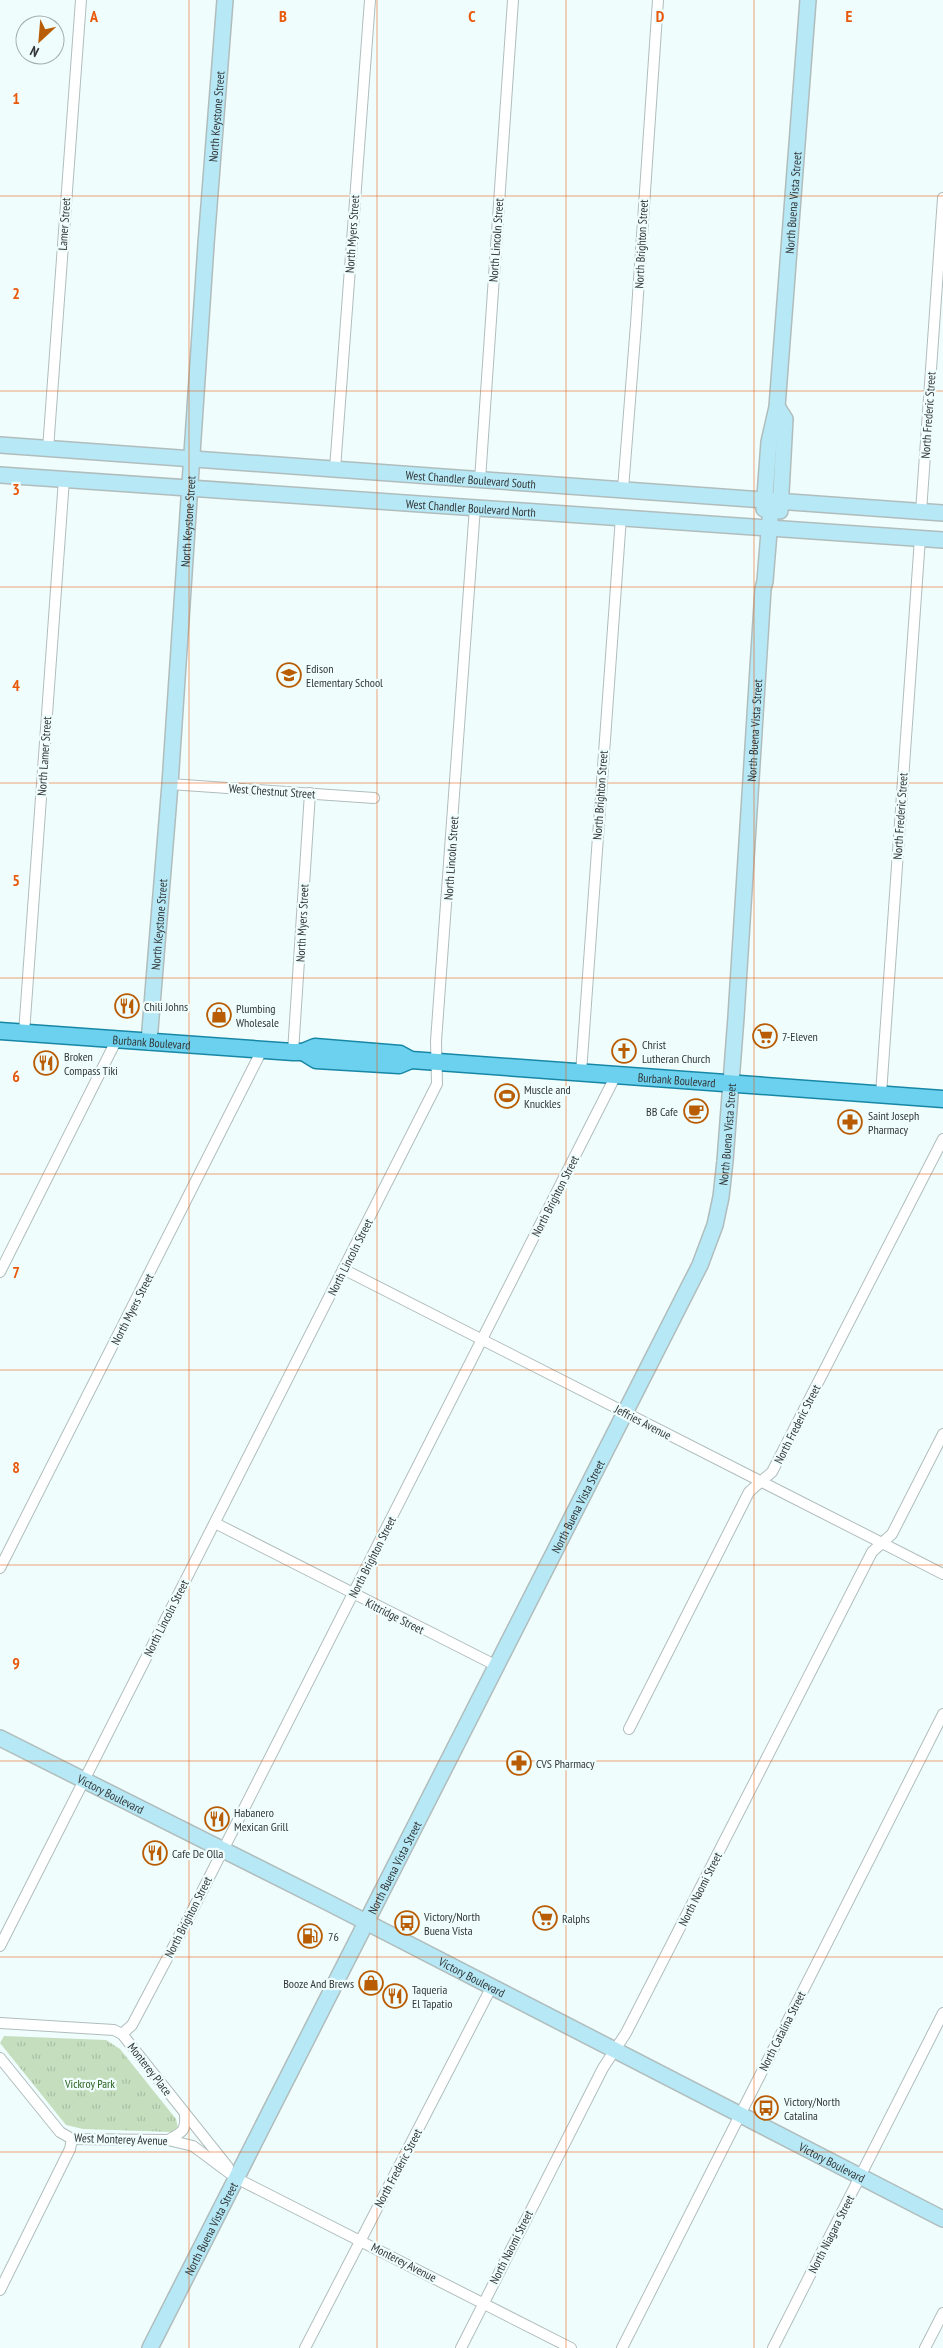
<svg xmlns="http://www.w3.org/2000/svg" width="943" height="2348" font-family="'PT Sans Narrow',sans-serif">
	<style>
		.park { fill: url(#park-tufts) }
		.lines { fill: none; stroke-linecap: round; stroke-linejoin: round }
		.street-casing { stroke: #b1bdbd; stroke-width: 12 }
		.secondary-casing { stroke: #b1bdbd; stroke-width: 18 }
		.primary-casing { stroke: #1887a6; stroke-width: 19 }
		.street { stroke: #fff; stroke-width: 10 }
		.secondary { stroke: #b6e8f6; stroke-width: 15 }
		.primary { stroke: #6cd1ee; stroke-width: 16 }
		.grid { fill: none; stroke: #e8590c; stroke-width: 1; stroke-opacity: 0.55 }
		.labels { text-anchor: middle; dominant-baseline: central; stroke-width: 4.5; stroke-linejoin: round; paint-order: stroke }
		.street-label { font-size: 12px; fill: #323636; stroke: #f0fdfd }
		.poi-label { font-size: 12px; fill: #323636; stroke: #f0fdfd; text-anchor: start }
		.park-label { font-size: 12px; fill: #295f1a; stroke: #f0fdfd }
		.grid-label { font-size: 16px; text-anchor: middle; font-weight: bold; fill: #e8590c; stroke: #f0fdfd; stroke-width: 4.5; stroke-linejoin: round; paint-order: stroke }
	</style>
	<defs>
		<pattern id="park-tufts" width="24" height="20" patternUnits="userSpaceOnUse" patternTransform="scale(1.25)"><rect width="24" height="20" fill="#c4debe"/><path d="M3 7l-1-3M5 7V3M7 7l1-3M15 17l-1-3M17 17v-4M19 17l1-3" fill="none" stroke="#a9bfa4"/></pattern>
	</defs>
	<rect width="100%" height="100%" fill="#f0fdfd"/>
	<!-- park -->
	<polygon class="park" points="4,2036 106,2040 120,2049 176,2119 178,2128 172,2132 83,2129 66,2125 0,2043"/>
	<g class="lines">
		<!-- street casing -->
		<g class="street-casing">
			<g id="street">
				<polyline points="48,449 81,0"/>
				<polyline points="335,469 370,0"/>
				<polyline points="480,480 513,0"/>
				<polyline points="623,489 636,324 658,0"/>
				<polyline points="921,512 943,198"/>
				<polyline points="170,784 374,798"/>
				<polyline points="24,1033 64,479"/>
				<polyline points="293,1052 310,793"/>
				<polyline points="581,1073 621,517"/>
				<polyline points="881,1094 920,538"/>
				<polyline points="343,1269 943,1574"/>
				<polyline points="0,1272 117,1039"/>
				<polyline points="215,1523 497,1666"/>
				<polyline points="0,1568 262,1050"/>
				<polyline points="629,1729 749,1492 772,1472 943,1139"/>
				<polyline points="0,1946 437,1084 436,1041 475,507"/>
				<polyline points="0,2023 114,2030 122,2034 228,2167"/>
				<polyline points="122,2034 132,2025 189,1917 616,1075"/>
				<polyline points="0,2058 60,2132 72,2139 168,2140 193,2146 236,2178 571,2348"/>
				<path d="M 168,2140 C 183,2132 186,2131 185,2114"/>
				<polyline points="0,2290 70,2149 72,2139"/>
				<polyline points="305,2348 491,1988"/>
				<polyline points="461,2348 603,2068 626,2033 872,1552 892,1534 943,1434"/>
				<polyline points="622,2348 943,1714"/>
				<polyline points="773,2348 943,2013"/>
				<polyline points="925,2348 943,2313"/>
			</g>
		</g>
		<!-- secondary casing -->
		<g class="secondary-casing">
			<g id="secondary">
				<polyline points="778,408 785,419 780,511"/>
				<path id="s1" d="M 0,445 L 943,513"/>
				<path id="s2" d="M 0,475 L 943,540"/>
				<path id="s3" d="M 764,509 L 769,442 L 777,407 L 808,0"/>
				<path id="s4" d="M 149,1042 L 170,784 L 206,244 L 225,0"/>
				<path id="s5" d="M 0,1738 L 329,1903 L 943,2219"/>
				<path id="s6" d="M 150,2348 L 700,1265 L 715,1225 L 721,1197 L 725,1161 L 736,1017 L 763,589 L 765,581 L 771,507 L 765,499"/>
			</g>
		</g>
		<!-- primary casing -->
		<g class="primary-casing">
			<g id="primary">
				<path id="s7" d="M 0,1031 L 293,1052 L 303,1052 L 315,1047 L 400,1054 L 411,1060 L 943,1099"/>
				<polyline points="303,1052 316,1060 399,1065 411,1060"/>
			</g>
		</g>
		<!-- street -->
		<use href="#street" class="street"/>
		<!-- secondary -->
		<use href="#secondary" class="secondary"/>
		<!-- primary -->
		<use href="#primary" class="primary"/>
	</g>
	<!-- grid -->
	<path class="grid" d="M 189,0 L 189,2348M 377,0 L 377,2348M 566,0 L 566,2348M 754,0 L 754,2348M 0,196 L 943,196M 0,391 L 943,391M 0,587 L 943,587M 0,783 L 943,783M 0,978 L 943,978M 0,1174 L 943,1174M 0,1370 L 943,1370M 0,1565 L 943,1565M 0,1761 L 943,1761M 0,1957 L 943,1957M 0,2152 L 943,2152"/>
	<!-- icons -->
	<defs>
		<g id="school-ring" transform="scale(1.25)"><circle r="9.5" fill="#f0fdfd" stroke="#b95d04" stroke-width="1.5"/><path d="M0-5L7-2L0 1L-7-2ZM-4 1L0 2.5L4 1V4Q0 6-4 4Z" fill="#b95d04"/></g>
		<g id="restaurant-ring" transform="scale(1.25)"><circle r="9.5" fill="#f0fdfd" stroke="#b95d04" stroke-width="1.5"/><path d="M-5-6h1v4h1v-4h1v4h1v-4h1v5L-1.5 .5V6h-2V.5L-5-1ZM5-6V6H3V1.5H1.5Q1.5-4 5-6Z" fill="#b95d04"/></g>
		<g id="shop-ring" transform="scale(1.25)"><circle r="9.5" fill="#f0fdfd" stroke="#b95d04" stroke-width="1.5"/><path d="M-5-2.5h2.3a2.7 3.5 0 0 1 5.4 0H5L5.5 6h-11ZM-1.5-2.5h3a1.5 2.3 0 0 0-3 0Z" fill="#b95d04"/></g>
		<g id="supermarket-ring" transform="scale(1.25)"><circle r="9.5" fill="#f0fdfd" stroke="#b95d04" stroke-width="1.5"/><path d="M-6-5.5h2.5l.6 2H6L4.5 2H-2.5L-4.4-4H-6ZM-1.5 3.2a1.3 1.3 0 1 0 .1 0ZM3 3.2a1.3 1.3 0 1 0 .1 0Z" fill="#b95d04"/></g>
		<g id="church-ring" transform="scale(1.25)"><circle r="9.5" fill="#f0fdfd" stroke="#b95d04" stroke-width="1.5"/><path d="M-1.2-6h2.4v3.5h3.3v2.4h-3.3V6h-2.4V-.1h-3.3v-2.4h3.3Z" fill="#b95d04"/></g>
		<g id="stadium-ring" transform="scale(1.25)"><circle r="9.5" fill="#f0fdfd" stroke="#b95d04" stroke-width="1.5"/><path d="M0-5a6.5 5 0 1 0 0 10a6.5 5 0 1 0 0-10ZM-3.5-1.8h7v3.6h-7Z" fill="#b95d04"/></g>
		<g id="cafe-ring" transform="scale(1.25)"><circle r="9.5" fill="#f0fdfd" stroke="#b95d04" stroke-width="1.5"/><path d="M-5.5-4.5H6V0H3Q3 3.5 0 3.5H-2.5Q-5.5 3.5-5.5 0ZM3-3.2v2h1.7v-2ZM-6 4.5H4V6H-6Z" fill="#b95d04"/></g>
		<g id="pharmacy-ring" transform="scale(1.25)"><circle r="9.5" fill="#f0fdfd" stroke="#b95d04" stroke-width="1.5"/><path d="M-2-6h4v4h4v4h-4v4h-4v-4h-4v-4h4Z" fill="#b95d04"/></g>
		<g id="bus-ring" transform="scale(1.25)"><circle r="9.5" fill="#f0fdfd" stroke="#b95d04" stroke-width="1.5"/><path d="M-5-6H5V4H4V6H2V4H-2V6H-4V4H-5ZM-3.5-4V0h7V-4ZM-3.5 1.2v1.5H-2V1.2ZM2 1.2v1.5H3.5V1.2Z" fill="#b95d04"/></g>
		<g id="fuel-ring" transform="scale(1.25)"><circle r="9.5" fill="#f0fdfd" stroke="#b95d04" stroke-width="1.5"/><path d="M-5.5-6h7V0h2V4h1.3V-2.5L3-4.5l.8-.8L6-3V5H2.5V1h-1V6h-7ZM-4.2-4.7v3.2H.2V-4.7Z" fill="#b95d04"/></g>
	</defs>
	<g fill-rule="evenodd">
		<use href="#school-ring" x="289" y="675"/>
		<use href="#restaurant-ring" x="127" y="1006"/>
		<use href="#shop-ring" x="219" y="1015"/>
		<use href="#supermarket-ring" x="765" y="1036"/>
		<use href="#church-ring" x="624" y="1051"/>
		<use href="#restaurant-ring" x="46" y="1063"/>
		<use href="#stadium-ring" x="507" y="1096"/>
		<use href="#cafe-ring" x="696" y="1111"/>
		<use href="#pharmacy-ring" x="850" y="1122"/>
		<use href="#pharmacy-ring" x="519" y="1763"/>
		<use href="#restaurant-ring" x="217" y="1819"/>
		<use href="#restaurant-ring" x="155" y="1853"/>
		<use href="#supermarket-ring" x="545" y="1918"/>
		<use href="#bus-ring" x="407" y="1923"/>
		<use href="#fuel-ring" x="310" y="1936"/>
		<use href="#shop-ring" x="371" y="1983"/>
		<use href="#restaurant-ring" x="395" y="1996"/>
		<use href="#bus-ring" x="766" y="2108"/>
	</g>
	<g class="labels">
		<!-- street labels -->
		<g class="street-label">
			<text stroke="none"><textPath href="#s4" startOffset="928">North Keystone Street</textPath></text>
			<text stroke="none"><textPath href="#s3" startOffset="308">North Buena Vista Street</textPath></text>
			<text transform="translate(64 224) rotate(-86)">Lamer Street</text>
			<text transform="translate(352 234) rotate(-86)">North Myers Street</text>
			<text transform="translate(496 240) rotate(-86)">North Lincoln Street</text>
			<text transform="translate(641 244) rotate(-87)">North Brighton Street</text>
			<text transform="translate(928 415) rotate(-86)">North Frederic Street</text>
			<text stroke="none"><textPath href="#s1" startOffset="472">West Chandler Boulevard South</textPath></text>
			<text stroke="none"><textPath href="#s2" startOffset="472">West Chandler Boulevard North</textPath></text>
			<text stroke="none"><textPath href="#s4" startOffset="522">North Keystone Street</textPath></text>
			<text stroke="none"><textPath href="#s6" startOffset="1754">North Buena Vista Street</textPath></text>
			<text transform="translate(44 756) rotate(-86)">North Lamer Street</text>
			<text transform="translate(272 791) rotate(4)">West Chestnut Street</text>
			<text transform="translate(600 795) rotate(-86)">North Brighton Street</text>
			<text transform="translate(900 816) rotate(-86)">North Frederic Street</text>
			<text transform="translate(451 858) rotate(-86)">North Lincoln Street</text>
			<text transform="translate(302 923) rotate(-87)">North Myers Street</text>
			<text stroke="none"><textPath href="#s4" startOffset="118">North Keystone Street</textPath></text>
			<text stroke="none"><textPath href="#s7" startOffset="152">Burbank Boulevard</textPath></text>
			<text stroke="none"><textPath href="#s7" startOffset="681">Burbank Boulevard</textPath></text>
			<text stroke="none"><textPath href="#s6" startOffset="1349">North Buena Vista Street</textPath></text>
			<text transform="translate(555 1196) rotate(-63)">North Brighton Street</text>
			<text transform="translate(350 1257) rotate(-63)">North Lincoln Street</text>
			<text transform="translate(132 1309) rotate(-63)">North Myers Street</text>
			<text transform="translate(643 1422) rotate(27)">Jeffries Avenue</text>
			<text transform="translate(797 1424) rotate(-63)">North Frederic Street</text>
			<text stroke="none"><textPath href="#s6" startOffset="944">North Buena Vista Street</textPath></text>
			<text transform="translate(372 1557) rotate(-63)">North Brighton Street</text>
			<text transform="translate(395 1616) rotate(27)">Kittridge Street</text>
			<text transform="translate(166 1618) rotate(-63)">North Lincoln Street</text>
			<text stroke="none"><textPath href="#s5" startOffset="124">Victory Boulevard</textPath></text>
			<text stroke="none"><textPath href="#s6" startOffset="539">North Buena Vista Street</textPath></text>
			<text transform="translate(700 1889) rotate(-63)">North Naomi Street</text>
			<text transform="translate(188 1917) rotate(-63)">North Brighton Street</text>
			<text stroke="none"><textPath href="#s5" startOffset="529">Victory Boulevard</textPath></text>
			<text transform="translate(782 2031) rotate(-63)">North Catalina Street</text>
			<text transform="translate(150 2069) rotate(52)">Monterey Place</text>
			<text transform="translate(121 2139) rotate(2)">West Monterey Avenue</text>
			<text stroke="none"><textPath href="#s5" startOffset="934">Victory Boulevard</textPath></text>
			<text transform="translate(398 2168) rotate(-62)">North Frederic Street</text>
			<text stroke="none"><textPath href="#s6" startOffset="134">North Buena Vista Street</textPath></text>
			<text transform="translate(831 2234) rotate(-63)">North Niagara Street</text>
			<text transform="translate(511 2247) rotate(-63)">North Naomi Street</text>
			<text transform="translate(404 2262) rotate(27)">Monterey Avenue</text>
		</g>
		<!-- poi labels -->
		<g class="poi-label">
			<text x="306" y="668">Edison<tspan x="306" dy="14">Elementary School</tspan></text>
			<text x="144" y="1006">Chili Johns</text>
			<text x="236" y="1008">Plumbing<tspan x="236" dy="14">Wholesale</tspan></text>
			<text x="782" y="1036">7-Eleven</text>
			<text x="642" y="1044">Christ<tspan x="642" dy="14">Lutheran Church</tspan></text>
			<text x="64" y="1056">Broken<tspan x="64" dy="14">Compass Tiki</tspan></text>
			<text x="524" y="1089">Muscle and<tspan x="524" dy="14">Knuckles</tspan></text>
			<text x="678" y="1111" text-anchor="end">BB Cafe</text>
			<text x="868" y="1115">Saint Joseph<tspan x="868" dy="14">Pharmacy</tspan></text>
			<text x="536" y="1763">CVS Pharmacy</text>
			<text x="234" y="1812">Habanero<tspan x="234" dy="14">Mexican Grill</tspan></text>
			<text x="172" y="1853">Cafe De Olla</text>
			<text x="424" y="1916">Victory/North<tspan x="424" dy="14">Buena Vista</tspan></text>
			<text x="562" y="1918">Ralphs</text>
			<text x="328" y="1936">76</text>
			<text x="354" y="1983" text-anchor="end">Booze And Brews</text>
			<text x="412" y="1989">Taqueria<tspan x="412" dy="14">El Tapatio</tspan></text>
			<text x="784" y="2101">Victory/North<tspan x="784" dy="14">Catalina</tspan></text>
		</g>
		<!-- park labels -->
		<g class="park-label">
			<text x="90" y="2083">Vickroy Park</text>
		</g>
	</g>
	<g class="grid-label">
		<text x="94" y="22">A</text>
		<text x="283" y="22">B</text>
		<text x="472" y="22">C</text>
		<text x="660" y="22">D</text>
		<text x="849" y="22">E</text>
		<text x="16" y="104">1</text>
		<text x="16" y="299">2</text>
		<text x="16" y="495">3</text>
		<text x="16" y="691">4</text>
		<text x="16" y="886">5</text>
		<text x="16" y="1082">6</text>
		<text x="16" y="1278">7</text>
		<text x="16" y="1473">8</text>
		<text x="16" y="1669">9</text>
	</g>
	<!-- north arrow -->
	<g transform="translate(40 40) rotate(206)"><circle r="24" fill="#f0fdfd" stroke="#a4adad"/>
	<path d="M0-4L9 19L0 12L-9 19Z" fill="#b95d04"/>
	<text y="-8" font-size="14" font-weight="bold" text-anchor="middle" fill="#323636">N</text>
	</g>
</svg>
